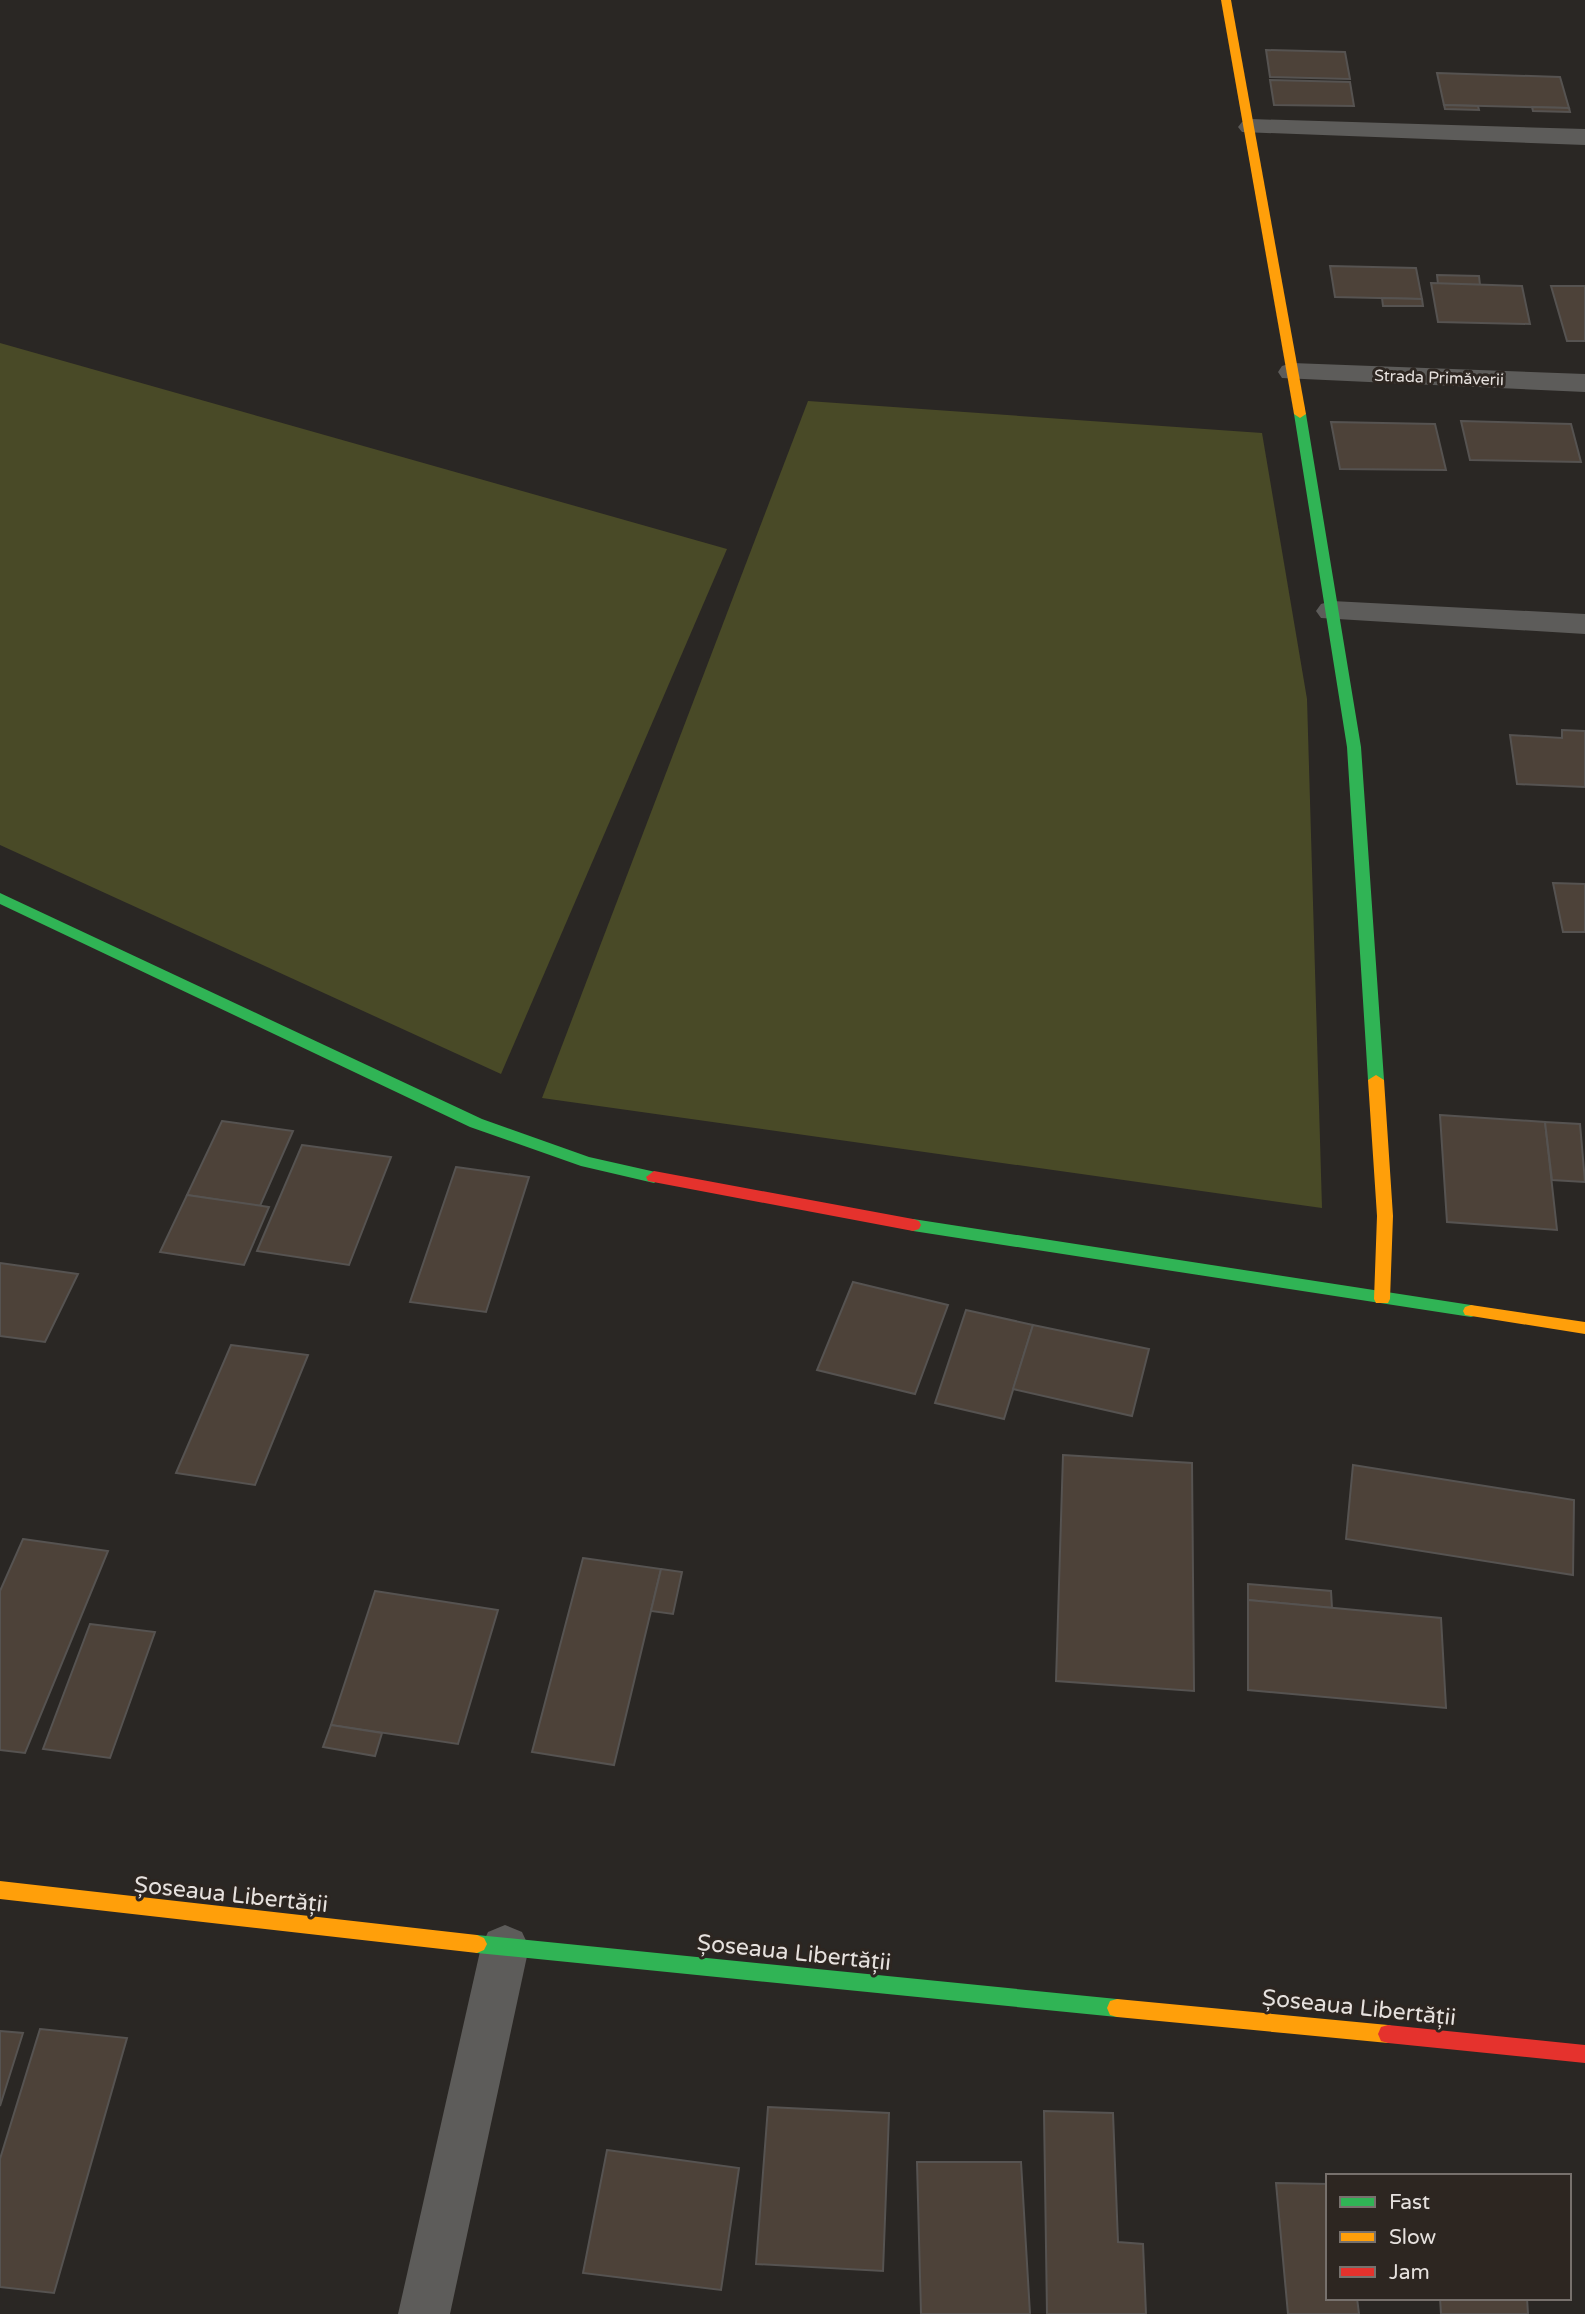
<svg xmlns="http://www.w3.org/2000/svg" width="1585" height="2314" font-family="'Varela Round',sans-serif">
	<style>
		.green { fill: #494a27 }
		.building { fill: #4d4239; stroke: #565351; stroke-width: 2 }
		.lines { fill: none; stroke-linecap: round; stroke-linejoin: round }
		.street { fill: #5d5c5a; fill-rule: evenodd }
		.fast { fill: #30b455; fill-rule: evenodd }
		.slow { fill: #ff9f0a; fill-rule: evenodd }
		.jam { fill: #e5322d; fill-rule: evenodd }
		.labels { text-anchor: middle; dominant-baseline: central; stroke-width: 6; stroke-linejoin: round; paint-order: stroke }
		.far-street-label { font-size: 16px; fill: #e6e1de; stroke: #2d2621 }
		.near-street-label { font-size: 23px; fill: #e6e1de; stroke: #2d2621 }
	</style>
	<rect width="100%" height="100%" fill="#2a2724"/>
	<!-- green -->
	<g class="green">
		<polygon points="0,343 727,549 501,1074 0,845"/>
		<polygon points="808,401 1262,433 1307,699 1322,1208 542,1098"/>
	</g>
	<!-- building -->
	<g class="building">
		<polygon points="1266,50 1345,52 1350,79 1270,77"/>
		<polygon points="1437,73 1560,77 1569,108 1444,105"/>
		<polygon points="1270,80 1350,82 1354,106 1274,105"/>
		<polygon points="1444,105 1478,106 1479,110 1445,109"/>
		<polygon points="1532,107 1569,108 1570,112 1533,111"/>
		<polygon points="1330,266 1416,268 1422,299 1335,297"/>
		<polygon points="1437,275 1479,276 1480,285 1438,284"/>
		<polygon points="1431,283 1522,286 1530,324 1438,322"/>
		<polygon points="1551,286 1585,286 1585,341 1567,341"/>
		<polygon points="1382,298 1422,299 1423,306 1383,306"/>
		<polygon points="1461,421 1571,424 1581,462 1470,460"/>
		<polygon points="1331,422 1435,424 1446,470 1340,469"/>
		<polygon points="1562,730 1585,731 1585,787 1517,784 1510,735 1562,738"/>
		<polygon points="1553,883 1585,884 1585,932 1563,932"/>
		<polygon points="1440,1115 1545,1122 1557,1230 1447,1222"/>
		<polygon points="222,1121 293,1131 260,1206 187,1195"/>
		<polygon points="1545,1122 1580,1124 1585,1182 1552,1180"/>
		<polygon points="302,1145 391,1157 349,1265 257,1251"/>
		<polygon points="456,1167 529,1177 486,1312 410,1302"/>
		<polygon points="187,1195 269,1207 244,1265 160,1252"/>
		<polygon points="0,1263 78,1274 45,1342 0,1336"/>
		<polygon points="853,1282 948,1305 915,1394 817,1370"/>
		<polygon points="966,1310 1033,1325 1004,1419 935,1403"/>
		<polygon points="1033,1325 1149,1349 1132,1416 1013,1389"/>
		<polygon points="231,1345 308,1355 255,1485 176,1473"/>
		<polygon points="1063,1455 1192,1463 1194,1691 1056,1681"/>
		<polygon points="1353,1465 1574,1500 1573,1575 1346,1539"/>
		<polygon points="23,1539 108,1551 25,1753 0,1750 0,1591"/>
		<polygon points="583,1558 661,1569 614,1765 532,1752"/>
		<polygon points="661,1569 682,1572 673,1614 651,1611"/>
		<polygon points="1248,1584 1331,1591 1332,1608 1248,1600"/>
		<polygon points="375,1591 498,1610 458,1744 331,1725"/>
		<polygon points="1248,1600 1441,1618 1446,1708 1248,1690"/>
		<polygon points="90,1624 155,1632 110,1758 43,1749"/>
		<polygon points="331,1725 382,1733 375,1756 323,1747"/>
		<polygon points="40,2029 127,2038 54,2293 0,2287 0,2159"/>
		<polygon points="0,2031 23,2033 0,2106"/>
		<polygon points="768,2107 889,2113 883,2271 756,2264"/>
		<polygon points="1044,2111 1113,2113 1118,2242 1143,2244 1146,2314 1047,2314"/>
		<polygon points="607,2150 739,2168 721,2290 583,2273"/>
		<polygon points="917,2162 1021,2162 1030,2314 921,2314"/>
		<polygon points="1276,2183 1328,2184 1328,2298 1357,2298 1359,2314 1288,2314"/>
		<polygon points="1440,2298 1527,2298 1528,2314 1441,2314"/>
	</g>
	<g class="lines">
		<!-- street -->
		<g class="street">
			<polygon points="1251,119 1585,129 1585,145 1242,132 1238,127 1242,122"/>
			<polygon points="1292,363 1585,374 1585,392 1282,378 1278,372 1282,366"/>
			<polygon points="1332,601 1585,614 1585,634 1321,618 1316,611 1321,604"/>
			<polygon points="505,1925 522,1932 529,1947 450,2314 398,2314 481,1947 488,1932"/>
		</g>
		<!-- fast -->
		<g class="fast">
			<polygon points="1300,410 1306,414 1361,747 1384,1080 1376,1085 1368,1080 1347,747 1294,414"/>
			<polygon points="0,893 482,1119 589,1157 660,1173 662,1177 654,1183 581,1166 470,1127 0,904"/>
			<polygon points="913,1219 1471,1305 1477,1307 1479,1311 1477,1315 1471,1317 913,1231 907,1229 905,1225 907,1221"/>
			<polygon points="477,1935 1117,1999 1124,2001 1127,2008 1124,2015 1117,2017 477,1953 470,1950 467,1944 470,1938"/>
		</g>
		<!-- slow -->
		<g class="slow">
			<polygon points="1221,0 1231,0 1306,414 1300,418 1294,414"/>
			<polygon points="1376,1075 1384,1080 1393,1216 1390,1299 1388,1303 1376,1303 1374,1299 1377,1216 1368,1080"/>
			<polygon points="1471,1305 1585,1322 1585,1334 1465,1315 1463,1311 1465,1307"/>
			<polygon points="0,1881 477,1935 484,1938 487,1944 484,1950 477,1953 0,1899"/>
			<polygon points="1117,1999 1388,2025 1395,2027 1398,2034 1395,2041 1388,2043 1117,2017 1110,2015 1107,2008 1110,2001"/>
		</g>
		<!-- jam -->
		<g class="jam">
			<polygon points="654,1171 913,1219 919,1221 921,1225 919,1229 913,1231 648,1181 646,1177"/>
			<polygon points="1388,2025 1585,2045 1585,2063 1388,2043 1381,2041 1378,2034 1381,2027"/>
		</g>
	</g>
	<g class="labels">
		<!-- far-street labels -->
		<g class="far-street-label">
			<text transform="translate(1439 378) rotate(2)">Strada Primăverii</text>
		</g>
		<!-- near-street labels -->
		<g class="near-street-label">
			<text transform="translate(231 1895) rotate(6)">Șoseaua Libertății</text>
			<text transform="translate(794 1953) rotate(6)">Șoseaua Libertății</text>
			<text transform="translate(1359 2008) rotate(6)">Șoseaua Libertății</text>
		</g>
	</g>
	<!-- legend -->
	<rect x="1326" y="2174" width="245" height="126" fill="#2d2621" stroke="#77716d" stroke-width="2"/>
	<rect x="1340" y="2197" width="35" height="10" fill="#30b455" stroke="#77716d" stroke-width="2"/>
	<text x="1389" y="2209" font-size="21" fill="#e6e1de">Fast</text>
	<rect x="1340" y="2232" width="35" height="10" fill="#ff9f0a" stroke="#77716d" stroke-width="2"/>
	<text x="1389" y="2244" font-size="21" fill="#e6e1de">Slow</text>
	<rect x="1340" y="2267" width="35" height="10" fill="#e5322d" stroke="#77716d" stroke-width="2"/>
	<text x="1389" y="2279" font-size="21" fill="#e6e1de">Jam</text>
</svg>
